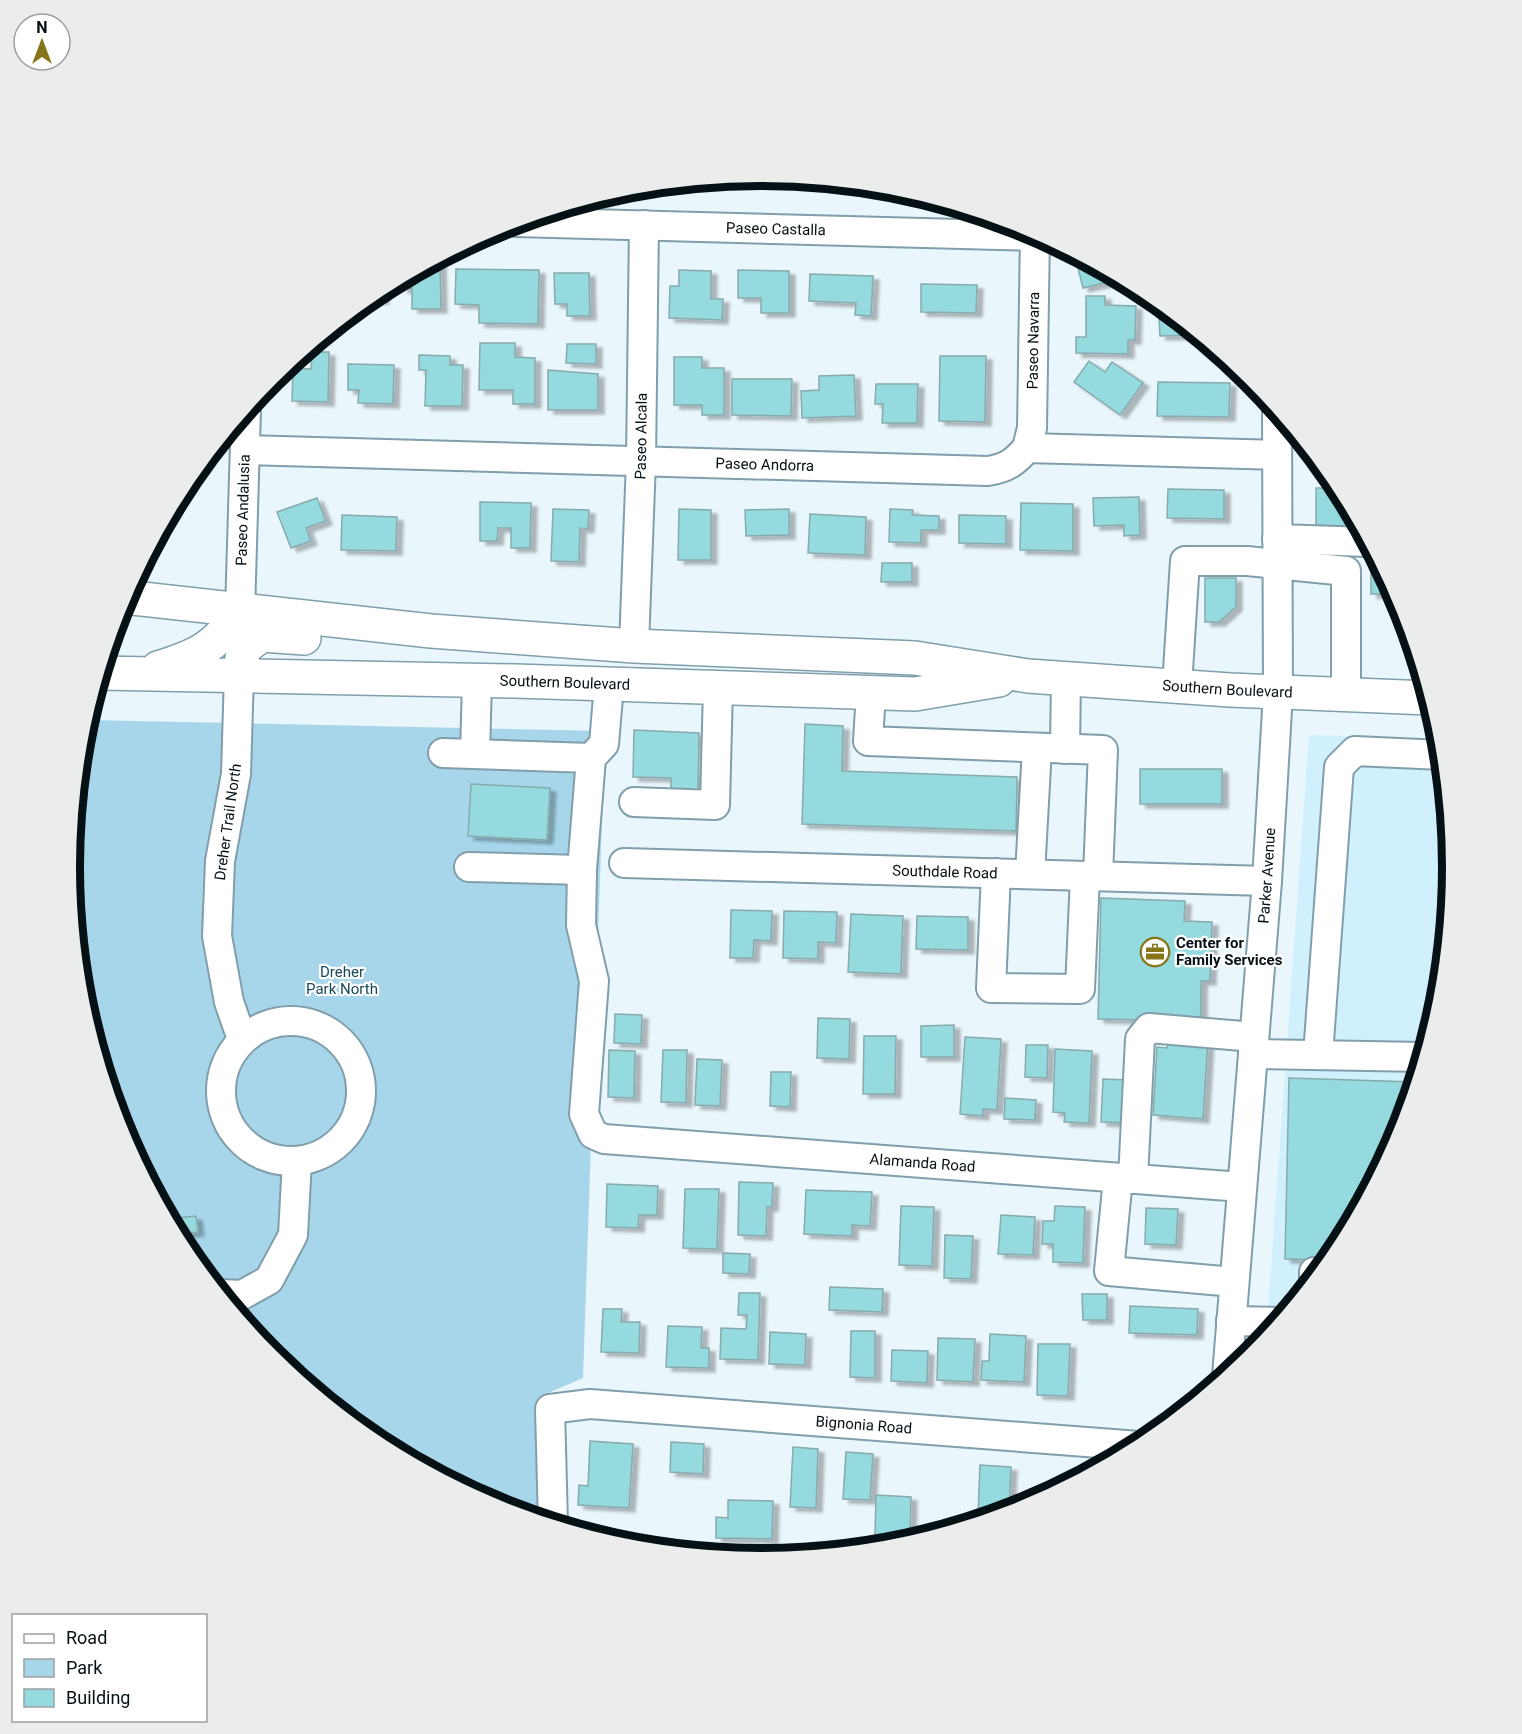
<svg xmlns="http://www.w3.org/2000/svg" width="1522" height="1734" font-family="Roboto,sans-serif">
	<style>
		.built { fill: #d0f0fe }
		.green { fill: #a7d6ea }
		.building { fill: #95dade; stroke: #87aaac; stroke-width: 1.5; filter: url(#shadow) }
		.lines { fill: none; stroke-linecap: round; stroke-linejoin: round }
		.minor-casing { stroke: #819eab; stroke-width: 32 }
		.major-casing { stroke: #819eab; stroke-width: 36 }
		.minor { stroke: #fff; stroke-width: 28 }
		.major { stroke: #fff; stroke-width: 33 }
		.labels { text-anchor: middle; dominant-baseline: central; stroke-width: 4.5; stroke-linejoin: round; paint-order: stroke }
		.street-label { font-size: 15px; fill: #061116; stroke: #fff }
		.poi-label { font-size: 15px; font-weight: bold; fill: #061116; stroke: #fff; text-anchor: start }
		.park-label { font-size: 15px; fill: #18495b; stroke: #fff }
		.rim { fill: none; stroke: #061116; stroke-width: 8 }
	</style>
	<defs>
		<filter id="shadow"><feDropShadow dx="6" dy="4" stdDeviation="1.5" flood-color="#0004"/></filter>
	</defs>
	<rect width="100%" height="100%" fill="#e9f6fb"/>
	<!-- built -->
	<polygon class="built" points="1309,735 1440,739 1453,867 1440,1002 1400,1132 1336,1252 1266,1338"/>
	<!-- green -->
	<polygon class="green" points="86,720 605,731 583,1378 548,1393 541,1520 496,1506 376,1442 271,1356 185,1251 122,1131 82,1002 69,867 82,732"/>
	<!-- building -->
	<g class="building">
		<polygon points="761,175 786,177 786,183 735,182 735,178"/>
		<polygon points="1083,258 1121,279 1083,288 1076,260"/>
		<polygon points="432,262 440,262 441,309 412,309 412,288 402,289 402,278"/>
		<polygon points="456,269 539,270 538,324 479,323 479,305 455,304"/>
		<polygon points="679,270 711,271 711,299 723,299 722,320 669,318 670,286 679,286"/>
		<polygon points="738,270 789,271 789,313 761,313 761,298 738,298"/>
		<polygon points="554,273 589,273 590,316 567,316 567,304 555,304"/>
		<polygon points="810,274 873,276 871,316 855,315 856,303 809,301"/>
		<polygon points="921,284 977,285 976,313 921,312"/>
		<polygon points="383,288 383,300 367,299 377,291"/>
		<polygon points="1086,296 1105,296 1105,305 1136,306 1135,340 1128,340 1128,354 1076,353 1076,337 1086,337"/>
		<polygon points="1158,302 1198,335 1160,336"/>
		<polygon points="480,343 515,343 515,357 535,358 535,404 513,404 513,390 479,390"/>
		<polygon points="567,344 596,344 596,364 566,363"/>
		<polygon points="312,352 329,352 328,402 292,401 293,368 311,369"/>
		<polygon points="419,355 450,356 450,365 463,365 462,406 425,406 426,370 419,370"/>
		<polygon points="940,356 986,356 985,422 939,421"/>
		<polygon points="674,357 702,357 702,368 724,368 724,415 702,415 702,405 674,405"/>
		<polygon points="1089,361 1105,372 1112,362 1143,383 1120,415 1074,382"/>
		<polygon points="348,364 394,365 393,404 358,403 359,390 348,390"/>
		<polygon points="548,370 598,374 598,410 548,410"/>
		<polygon points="854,375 856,416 802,418 801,391 819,390 819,376"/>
		<polygon points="732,379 792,379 791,416 732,415"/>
		<polygon points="1158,382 1230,383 1229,417 1157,416"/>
		<polygon points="876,384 918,384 917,423 882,423 883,404 875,404"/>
		<polygon points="1316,488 1340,488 1363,532 1316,531"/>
		<polygon points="1168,489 1224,490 1224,519 1167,518"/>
		<polygon points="1139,497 1140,535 1124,536 1124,525 1094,526 1093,498"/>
		<polygon points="317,498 326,521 306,528 311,541 291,548 277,512"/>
		<polygon points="480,502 531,503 530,548 511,548 511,528 498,528 497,541 480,541"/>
		<polygon points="1021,503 1073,504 1073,551 1020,550"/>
		<polygon points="553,509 589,510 588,529 580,528 579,562 551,561"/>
		<polygon points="679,509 711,510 711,560 678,560"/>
		<polygon points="789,509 789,535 746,536 745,510"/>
		<polygon points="890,509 913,510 912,515 939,516 939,530 921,530 921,543 889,542"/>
		<polygon points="810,514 866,517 865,555 808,553"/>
		<polygon points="342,515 397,517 396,551 341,550"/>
		<polygon points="959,515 1006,516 1006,544 959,543"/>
		<polygon points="882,563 912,563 912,582 881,582"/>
		<polygon points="1371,563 1379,563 1396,594 1371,594"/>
		<polygon points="1205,578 1236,578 1236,607 1219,622 1205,622"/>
		<polygon points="805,724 843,726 842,771 1017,777 1016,831 802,824"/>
		<polygon points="634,730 699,733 698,793 671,791 671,778 633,777"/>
		<rect x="1140" y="769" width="82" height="35"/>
		<polygon points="471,784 550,788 547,840 468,836"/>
		<polygon points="1101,898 1185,901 1184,921 1212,922 1210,981 1201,981 1201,1021 1098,1019"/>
		<polygon points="731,910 772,911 771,941 754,940 753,958 730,958"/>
		<polygon points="784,911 837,912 836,943 818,942 818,959 783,958"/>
		<polygon points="851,914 903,916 901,974 848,972"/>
		<polygon points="917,916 968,917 968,950 916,949"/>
		<polygon points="615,1014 642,1015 641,1044 614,1043"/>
		<polygon points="818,1018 850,1019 849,1059 817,1058"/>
		<polygon points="954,1025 954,1057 921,1057 921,1026"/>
		<polygon points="864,1036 896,1036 895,1094 863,1094"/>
		<polygon points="1168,1036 1208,1039 1203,1119 1153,1115 1157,1047 1167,1048"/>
		<polygon points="965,1037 1001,1039 997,1110 983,1109 983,1116 960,1114"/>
		<polygon points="1026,1045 1048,1045 1047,1078 1025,1077"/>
		<polygon points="1055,1049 1092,1051 1089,1123 1064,1122 1065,1113 1053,1112"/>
		<polygon points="609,1050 635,1051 634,1098 608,1097"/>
		<polygon points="663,1050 687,1050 686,1103 661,1102"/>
		<polygon points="697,1059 722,1060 720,1106 695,1105"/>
		<polygon points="771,1072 791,1072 790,1107 770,1106"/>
		<polygon points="1289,1078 1415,1082 1400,1132 1329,1260 1285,1259"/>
		<polygon points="1103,1079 1126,1080 1124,1123 1101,1122"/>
		<polygon points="1005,1098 1036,1100 1035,1120 1004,1119"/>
		<polygon points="739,1182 773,1183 772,1207 767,1207 766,1236 738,1235"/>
		<polygon points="607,1184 658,1186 657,1215 639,1215 638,1228 606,1227"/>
		<polygon points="685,1189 719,1189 717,1249 683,1248"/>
		<polygon points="806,1190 872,1192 870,1226 852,1225 852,1236 804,1234"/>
		<polygon points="901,1206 934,1207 932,1266 899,1265"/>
		<polygon points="1055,1206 1085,1207 1083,1263 1053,1262 1053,1244 1042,1244 1043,1221 1054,1221"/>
		<polygon points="1146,1208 1178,1209 1176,1245 1145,1244"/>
		<polygon points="1001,1215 1035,1217 1033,1255 998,1254"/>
		<polygon points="196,1216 198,1232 179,1234 177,1218"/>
		<polygon points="945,1235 973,1236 971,1279 944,1278"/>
		<polygon points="723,1253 750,1254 749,1274 723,1273"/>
		<polygon points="830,1287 883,1289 882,1312 829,1310"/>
		<polygon points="739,1293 760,1293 758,1360 720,1359 721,1328 746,1329 747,1315 738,1315"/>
		<polygon points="1082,1294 1107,1294 1107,1320 1083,1320"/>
		<polygon points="1130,1306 1198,1309 1197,1335 1129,1333"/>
		<polygon points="603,1309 622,1309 621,1322 640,1322 639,1353 601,1352"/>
		<polygon points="668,1326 702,1327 701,1348 709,1348 709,1368 666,1367"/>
		<polygon points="851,1331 875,1331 875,1378 850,1377"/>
		<polygon points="770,1332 806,1334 805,1365 769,1364"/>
		<polygon points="990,1334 1026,1336 1024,1382 981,1380 982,1361 989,1361"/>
		<polygon points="938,1338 975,1339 973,1382 937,1380"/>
		<polygon points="1038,1344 1070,1344 1068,1396 1037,1395"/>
		<polygon points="892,1350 928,1351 927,1383 891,1381"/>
		<polygon points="590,1441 633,1444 629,1508 578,1505 579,1485 588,1486"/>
		<polygon points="671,1442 704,1444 703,1474 670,1472"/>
		<polygon points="793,1447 818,1449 816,1508 790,1507"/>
		<polygon points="846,1452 873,1454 870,1500 843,1499"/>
		<polygon points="980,1465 1011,1467 1009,1511 992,1516 978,1516"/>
		<polygon points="876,1495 911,1497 910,1536 875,1535"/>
		<polygon points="728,1500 773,1501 772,1539 716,1538 716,1517 728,1518"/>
	</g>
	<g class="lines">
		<!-- minor casing -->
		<g class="minor-casing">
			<g id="minor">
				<path id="s1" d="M 516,222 L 1035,236"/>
				<path id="s2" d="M 1027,448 L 1032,428 L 1035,233"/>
				<path id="s3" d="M 245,450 L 988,471 C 1007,468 1015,462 1027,448 L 1277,455"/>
				<polyline points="1277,539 1368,542"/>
				<path id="s4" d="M 240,612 L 246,409"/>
				<path id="s5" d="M 634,646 L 641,461 L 644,225"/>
				<polyline points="239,674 236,774 220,861 217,936 229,1002 242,1039"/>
				<path id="s6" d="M 609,685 L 604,744 L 591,758 L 582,870 L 581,925 L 594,981 L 584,1114 L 593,1134 L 604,1139 L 1242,1187"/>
				<polyline points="1177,686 1185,561 1247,561 1346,571 1346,695"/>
				<polyline points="871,692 868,741 1103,750 1098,876"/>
				<polyline points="1065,749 1066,678"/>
				<polyline points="443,753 591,758"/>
				<polyline points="475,754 477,680"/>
				<polyline points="634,802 715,805 718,688"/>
				<path id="s7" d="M 624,863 L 1267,881"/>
				<polyline points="469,867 582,870"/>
				<polyline points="996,873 991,988 1080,989 1085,876"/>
				<polyline points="1030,874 1037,748"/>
				<circle cx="291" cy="1091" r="70"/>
				<polyline points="1253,1054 1423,1057"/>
				<polyline points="1318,1055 1339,767 1355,751 1442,755"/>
				<polyline points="1118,1178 1109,1271 1234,1282"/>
				<polyline points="1133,1179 1140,1039 1149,1028 1254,1037"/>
				<polyline points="1314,1272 1314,1279"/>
				<polyline points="221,1294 242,1295 269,1280 293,1235 297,1161"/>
				<polyline points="1231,1321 1279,1322"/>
				<path id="s8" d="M 1227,1376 L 1267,881 L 1278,693 L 1277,411"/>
				<path id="s9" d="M 553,1524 L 550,1409 L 590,1404 L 1139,1446"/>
			</g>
		</g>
		<!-- major casing -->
		<g class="major-casing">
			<g id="major">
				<path id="s10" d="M 124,597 L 431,631 L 634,646 L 915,658 L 1028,676 L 1230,690 L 1429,698"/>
				<path d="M 158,668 C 200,655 215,647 240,612"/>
				<path id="s11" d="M 100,673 L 515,681 L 915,694 L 999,680"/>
				<polyline points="239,674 244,648 262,635 304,638"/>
			</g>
		</g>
		<!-- minor -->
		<use href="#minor" class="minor"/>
		<!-- major -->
		<use href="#major" class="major"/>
	</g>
	<!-- icons -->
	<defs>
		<g id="office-ring" transform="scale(1.5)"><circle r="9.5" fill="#fff" stroke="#877519" stroke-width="1.5"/><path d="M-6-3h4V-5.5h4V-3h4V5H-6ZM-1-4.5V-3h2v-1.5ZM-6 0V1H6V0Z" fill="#877519"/></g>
	</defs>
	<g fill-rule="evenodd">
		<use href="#office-ring" x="1155" y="952"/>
	</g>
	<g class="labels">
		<!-- street labels -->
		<g class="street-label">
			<text stroke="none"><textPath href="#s1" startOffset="260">Paseo Castalla</textPath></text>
			<text stroke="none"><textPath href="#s2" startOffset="108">Paseo Navarra</textPath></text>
			<text stroke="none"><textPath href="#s5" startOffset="210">Paseo Alcala</textPath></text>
			<text stroke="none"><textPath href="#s3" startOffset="520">Paseo Andorra</textPath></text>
			<text stroke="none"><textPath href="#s4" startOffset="102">Paseo Andalusia</textPath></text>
			<text stroke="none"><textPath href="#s11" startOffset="465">Southern Boulevard</textPath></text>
			<text stroke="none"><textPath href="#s10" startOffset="1108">Southern Boulevard</textPath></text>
			<text transform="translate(228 822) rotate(-82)">Dreher Trail North</text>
			<text stroke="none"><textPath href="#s7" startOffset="321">Southdale Road</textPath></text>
			<text stroke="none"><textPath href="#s8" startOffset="502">Parker Avenue</textPath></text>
			<text stroke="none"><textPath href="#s6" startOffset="790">Alamanda Road</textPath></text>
			<text stroke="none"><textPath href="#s9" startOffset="430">Bignonia Road</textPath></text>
		</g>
		<!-- poi labels -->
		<g class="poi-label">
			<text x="1176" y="943">Center for<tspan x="1176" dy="17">Family Services</tspan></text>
		</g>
		<!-- park labels -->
		<g class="park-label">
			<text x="342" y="972">Dreher<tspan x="342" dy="17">Park North</tspan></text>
		</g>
	</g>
	<!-- crop -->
	<path d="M0 0H1522V1734H0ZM80 867a681 681 0 1 1 1362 0a681 681 0 1 1-1362 0Z" fill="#ebecec" fill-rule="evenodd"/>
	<path class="rim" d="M80 867a681 681 0 1 1 1362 0a681 681 0 1 1-1362 0Z"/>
	<!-- legend -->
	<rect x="12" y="1614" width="195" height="108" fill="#ffffff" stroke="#9ba0a2" stroke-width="1.5"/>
	<rect x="24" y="1634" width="30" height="9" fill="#ffffff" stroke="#9ba0a2" stroke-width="1.5"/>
	<text x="66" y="1644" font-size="18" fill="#061116">Road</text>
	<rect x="24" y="1659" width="30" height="18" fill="#a7d6ea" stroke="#9ba0a2" stroke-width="1.5"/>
	<text x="66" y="1674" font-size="18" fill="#061116">Park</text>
	<rect x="24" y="1689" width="30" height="18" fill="#95dade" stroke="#9ba0a2" stroke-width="1.5"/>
	<text x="66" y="1704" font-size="18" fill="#061116">Building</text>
	<!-- north arrow -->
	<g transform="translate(42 42)"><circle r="28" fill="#ffffff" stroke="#9ba0a2" stroke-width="1.5"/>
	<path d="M0-4.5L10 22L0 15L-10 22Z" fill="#877519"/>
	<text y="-9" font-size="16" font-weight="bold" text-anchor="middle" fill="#061116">N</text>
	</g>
</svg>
